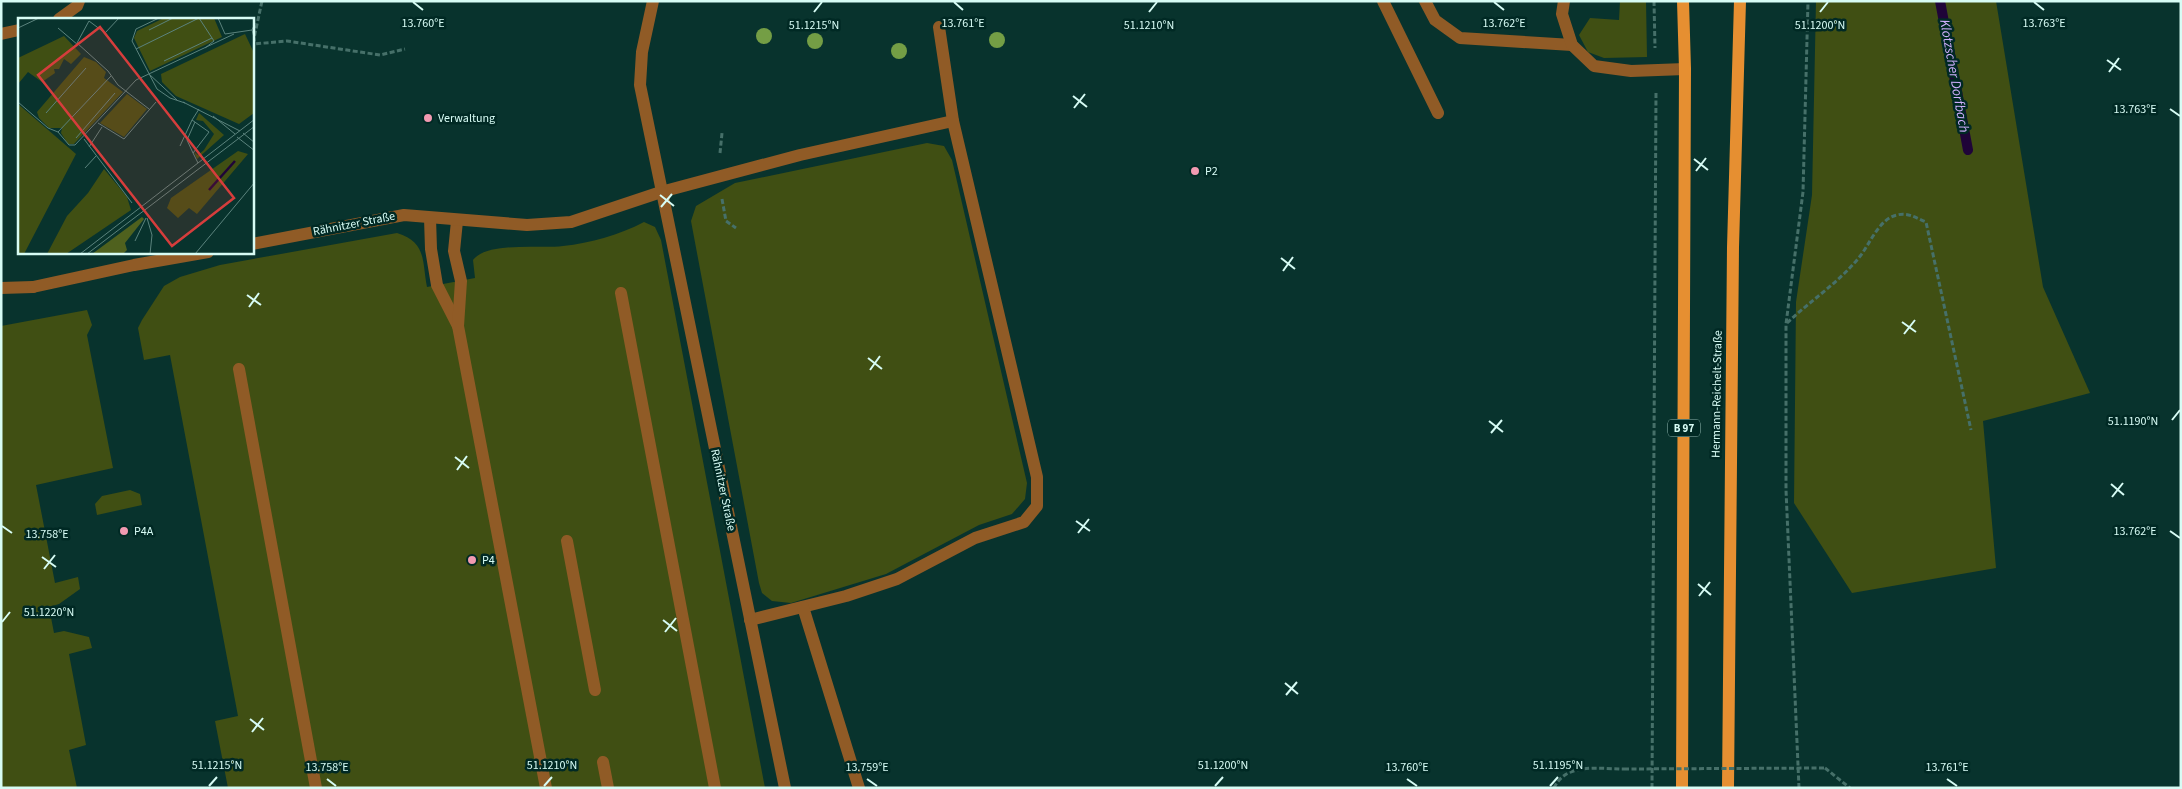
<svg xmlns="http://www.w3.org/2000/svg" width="2182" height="789" font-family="'Source Sans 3',sans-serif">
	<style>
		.green { fill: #404f13 }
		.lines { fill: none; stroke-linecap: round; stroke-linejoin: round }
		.stream { stroke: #1f0438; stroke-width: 10 }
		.path { stroke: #467069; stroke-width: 3; stroke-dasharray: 5 2.5; stroke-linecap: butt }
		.lane { stroke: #905b26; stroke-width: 12 }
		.street { stroke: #905b26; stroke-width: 12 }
		.primary { stroke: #e68f31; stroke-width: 12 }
		.path-bridge { stroke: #467069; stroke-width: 3; stroke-dasharray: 5 2.5; stroke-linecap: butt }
		.tree { fill: #749e45 }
		.ticks { fill: none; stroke: #d7fcf5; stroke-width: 2 }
		.poi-dot { fill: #f19ab1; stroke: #002924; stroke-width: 2 }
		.labels { text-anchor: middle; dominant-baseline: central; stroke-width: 5; stroke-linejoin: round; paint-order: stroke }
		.shield { fill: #002924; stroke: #96bdb6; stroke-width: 1 }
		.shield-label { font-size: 11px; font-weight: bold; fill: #d7fcf5 }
		.poi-label { font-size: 12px; fill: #d7fcf5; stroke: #002924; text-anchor: start }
		.street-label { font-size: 12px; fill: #d7fcf5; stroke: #002924 }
		.water-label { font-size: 14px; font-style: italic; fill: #cfaffd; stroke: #002924 }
		.inset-river { fill: none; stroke: #1f0438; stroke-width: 2.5 }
		.inset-road { fill: none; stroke: #5b837d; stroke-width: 1 }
		.view { fill: #d63d3c; fill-opacity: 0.15; stroke: #d63d3c; stroke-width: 2.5 }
		.inset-edge { fill: none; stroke: #d7fcf5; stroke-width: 2.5 }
		.ticks-label { font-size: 12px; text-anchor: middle; fill: #d7fcf5; stroke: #002924; stroke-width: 5; stroke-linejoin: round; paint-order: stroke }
	</style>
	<rect width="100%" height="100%" fill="#08332d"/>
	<!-- green -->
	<g class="green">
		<polygon points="1620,1 1646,1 1647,57 1604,58 1588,52 1579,35 1590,18 1619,20"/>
		<polygon points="1816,1 1996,1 2043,287 2090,393 1983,421 1996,568 1852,593 1794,503 1796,302 1812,195"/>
		<polygon points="927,143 944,146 952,160 1027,483 1025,499 1012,514 979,525 886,574 791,603 772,601 762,593 759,583 691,221 696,206 735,183"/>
		<path d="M 644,222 L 655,227 L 661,240 L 765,788 L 228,788 L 215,721 L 238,716 L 170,355 L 144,360 L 138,328 L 142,320 L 164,286 L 180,277 L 220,265 L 397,233 C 427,242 422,262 427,287 L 475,278 L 473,260 C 488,241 540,249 563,246 C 591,243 619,235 644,222 Z"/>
		<polygon points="87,310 92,325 87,335 113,468 36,485 55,583 78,577 80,589 59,604 49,607 54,633 64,631 89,637 92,648 69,654 86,745 69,750 77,788 1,788 1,326"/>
		<polygon points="130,490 140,494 142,505 97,515 95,504 102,496"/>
	</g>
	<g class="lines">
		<!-- stream -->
		<polyline class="stream" points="1940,1 1968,150"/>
		<!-- path -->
		<g class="path">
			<polyline points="1654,1 1655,48"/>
			<polyline points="253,43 262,1"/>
			<polyline points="252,49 254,44 287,41 380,55 405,49"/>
			<polyline points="720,153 722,133"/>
			<polyline points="722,199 726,221 736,228"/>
			<path d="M 1787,323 C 1811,300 1840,282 1861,255 C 1870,243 1880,218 1897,215 C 1908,212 1916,218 1926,222 L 1971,430"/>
			<polyline points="1825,768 1850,788"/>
			<path d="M 1554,788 C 1566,762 1599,769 1624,769"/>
			<polyline points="1652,788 1656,92"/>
			<polyline points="1799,788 1786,490 1786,324 1803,192 1808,1"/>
		</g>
		<!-- lane -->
		<g class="lane">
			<polyline points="1383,1 1438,113"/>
			<polyline points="1425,1 1435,20 1460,38 1572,45"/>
			<polyline points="1564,1 1562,14 1572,45 1594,66 1631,71 1685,69"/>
			<polyline points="59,19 77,6 79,1"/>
			<polyline points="1,34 19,30"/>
			<polyline points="661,192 800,155 953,121"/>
			<polyline points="430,218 431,249 437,285 458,326"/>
			<polyline points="457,221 454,251 461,281 458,326 546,788"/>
			<polyline points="1,288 33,287"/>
			<polyline points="621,293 715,788"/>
			<polyline points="239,369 316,788"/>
			<polyline points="567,541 595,690"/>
			<polyline points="750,620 846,596 897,579 975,538 1024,522 1037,506 1037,477 953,121 939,27"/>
			<polyline points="603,762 608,788"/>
		</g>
		<!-- street -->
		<g class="street">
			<polyline points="653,1 642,52 640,85 785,788"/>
			<polyline points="252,244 404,215 527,225 571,222 661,192"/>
			<polyline points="33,287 134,265 208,252"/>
			<polyline points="803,607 859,788"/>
		</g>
		<!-- primary -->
		<g class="primary">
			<polyline points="1682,788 1685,69 1683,1"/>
			<polyline points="1728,788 1733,247 1740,1"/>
		</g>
		<!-- path-bridge -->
		<polyline class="path-bridge" points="1624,769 1825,768"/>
	</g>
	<!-- trees -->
	<g class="tree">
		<circle cx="764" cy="36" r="8"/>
		<circle cx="997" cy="40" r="8"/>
		<circle cx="815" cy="41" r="8"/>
		<circle cx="899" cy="51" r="8"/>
	</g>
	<!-- ticks -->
	<path class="ticks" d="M 413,2 L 423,10M 954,2 L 963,10M 1494,2 L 1504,10M 2034,2 L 2044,10M 814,12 L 822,2M 1149,12 L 1157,2M 1820,12 L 1828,2M 2107,60 L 2121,70M 2109,72 L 2119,58M 1073,96 L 1087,107M 1074,108 L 1085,94M 2170,109 L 2180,116M 1694,159 L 1708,170M 1696,171 L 1706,158M 660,195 L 674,206M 661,207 L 672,194M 1281,258 L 1295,269M 1283,271 L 1293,257M 247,295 L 261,305M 249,307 L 259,293M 1902,322 L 1916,332M 1904,334 L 1915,320M 868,358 L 882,369M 870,370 L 880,356M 2172,420 L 2180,410M 1489,421 L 1503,432M 1491,433 L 1502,420M 455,457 L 469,468M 457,470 L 467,456M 2111,484 L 2124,495M 2112,497 L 2123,483M 1076,521 L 1090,531M 2,526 L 12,533M 2170,531 L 2180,538M 1078,533 L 1089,519M 42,557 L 56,567M 44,569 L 55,555M 1698,584 L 1711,595M 1699,596 L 1710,582M 663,620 L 677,631M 2,622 L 10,612M 665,632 L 676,618M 1285,683 L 1298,694M 1286,695 L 1297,682M 250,719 L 264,730M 252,732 L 263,718M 327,779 L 336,786M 867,779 L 877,786M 1407,779 L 1417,786M 1947,779 L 1957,786M 209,786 L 217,777M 544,786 L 552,777M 1215,786 L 1223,777M 1550,786 L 1558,777"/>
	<!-- markers -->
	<g class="poi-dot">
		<circle cx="428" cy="118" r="5"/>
		<circle cx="1195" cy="171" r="5"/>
		<circle cx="124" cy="531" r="5"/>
		<circle cx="472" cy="560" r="5"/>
	</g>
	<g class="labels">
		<!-- shield labels -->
		<rect class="shield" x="1668" y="419.5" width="32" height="17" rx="4"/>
		<g class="shield-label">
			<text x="1684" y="428">B 97</text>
		</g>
		<!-- poi labels -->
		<g class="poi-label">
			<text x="438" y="118">Verwaltung</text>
			<text x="1205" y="171">P2</text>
			<text x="134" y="531">P4A</text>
			<text x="482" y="560">P4</text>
		</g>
		<!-- street labels -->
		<g class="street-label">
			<text transform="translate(354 224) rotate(-11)">Rähnitzer Straße</text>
			<text transform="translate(1717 394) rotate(-89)">Hermann-Reichelt-Straße</text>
			<text transform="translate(723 490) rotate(78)">Rähnitzer Straße</text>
		</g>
		<!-- water labels -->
		<g class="water-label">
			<text transform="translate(1954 76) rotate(80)">Klotzscher Dorfbach</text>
		</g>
	</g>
	<!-- overview -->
	<g transform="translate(18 18)">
		<rect width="236" height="236" fill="#08332d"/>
		<path d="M 146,0 L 196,0 L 204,19 L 132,53 L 116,20 L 119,13 ZM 227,16 L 236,35 L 236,95 L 221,106 L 158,78 L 144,64 L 143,56 ZM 46,18 L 63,36 L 53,46 L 46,41 L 41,51 L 36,51 L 37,55 L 24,64 L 10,54 L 0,66 L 0,40 ZM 66,39 L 78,44 L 88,54 L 86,60 L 105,74 L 56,126 L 50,126 L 43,115 L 44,110 L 31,110 L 21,100 L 19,94 ZM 109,76 L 129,91 L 106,119 L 82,105 ZM 0,86 L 58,136 L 6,236 L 0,236 ZM 181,95 L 206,117 L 179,141 L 176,134 L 180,137 L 186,132 L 196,116 L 185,103 L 178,102 ZM 220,133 L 230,136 L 179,196 L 171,190 L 160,200 L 149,190 L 153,180 ZM 86,151 L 109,179 L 113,192 L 48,236 L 29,236 L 49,198 L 70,175 Z" fill="#404f13"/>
		<path d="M 124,199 L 126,201 L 107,225 L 109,232 L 105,236 L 74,236 Z" fill="#4f611e"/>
		<path class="inset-river" d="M 191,172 L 217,143"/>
		<path class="inset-road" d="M 101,0 L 87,15 L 71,3 L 59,25 L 90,53 L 100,67 L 131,91M 141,0 L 118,11 L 114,23 L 139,71 L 152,80 L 167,85M 200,0 L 207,16M 237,5 L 234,12 L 237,23M 0,10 L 21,0M 40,10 L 60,27M 131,12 L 155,0M 207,16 L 234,12M 118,31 L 181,0 L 196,23 L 187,30M 146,43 L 194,20M 131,56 L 159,82M 0,84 L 30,110 L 40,114 L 51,127 L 57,127 L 118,62 L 216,16M 165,84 L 222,113M 28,95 L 68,50M 195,98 L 217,116M 80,105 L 106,121 L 138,84M 40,114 L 93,58M 225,115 L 237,125M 219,119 L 237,133M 58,120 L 97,75M 66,121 L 114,185M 162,128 L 174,102M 71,129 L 84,109M 175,135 L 169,122 L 177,104M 180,145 L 175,135 L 191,114 L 174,102 L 181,91M 67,150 L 78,138M 129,200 L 134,217 L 132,236M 117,223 L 128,200M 62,236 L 237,101M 69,236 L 237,108M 177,236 L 237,164"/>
		<path class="view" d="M 82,9 L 216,180 L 154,228 L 20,57 Z"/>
		<rect width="236" height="236" class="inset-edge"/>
	</g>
	<g class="ticks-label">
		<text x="423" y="27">13.760°E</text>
		<text x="963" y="27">13.761°E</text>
		<text x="1504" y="27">13.762°E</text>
		<text x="2044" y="27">13.763°E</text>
		<text x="814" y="29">51.1215°N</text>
		<text x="1149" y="29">51.1210°N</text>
		<text x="1820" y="29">51.1200°N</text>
		<text x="2135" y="113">13.763°E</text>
		<text x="2133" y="425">51.1190°N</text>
		<text x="2135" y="535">13.762°E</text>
		<text x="47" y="538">13.758°E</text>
		<text x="49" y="616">51.1220°N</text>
		<text x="217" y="769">51.1215°N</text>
		<text x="552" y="769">51.1210°N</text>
		<text x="1223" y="769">51.1200°N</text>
		<text x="1558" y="769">51.1195°N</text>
		<text x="327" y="771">13.758°E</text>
		<text x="867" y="771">13.759°E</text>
		<text x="1407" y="771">13.760°E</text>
		<text x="1947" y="771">13.761°E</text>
	</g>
	<!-- border -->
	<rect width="2182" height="789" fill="none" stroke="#d7fcf5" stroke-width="5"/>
</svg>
